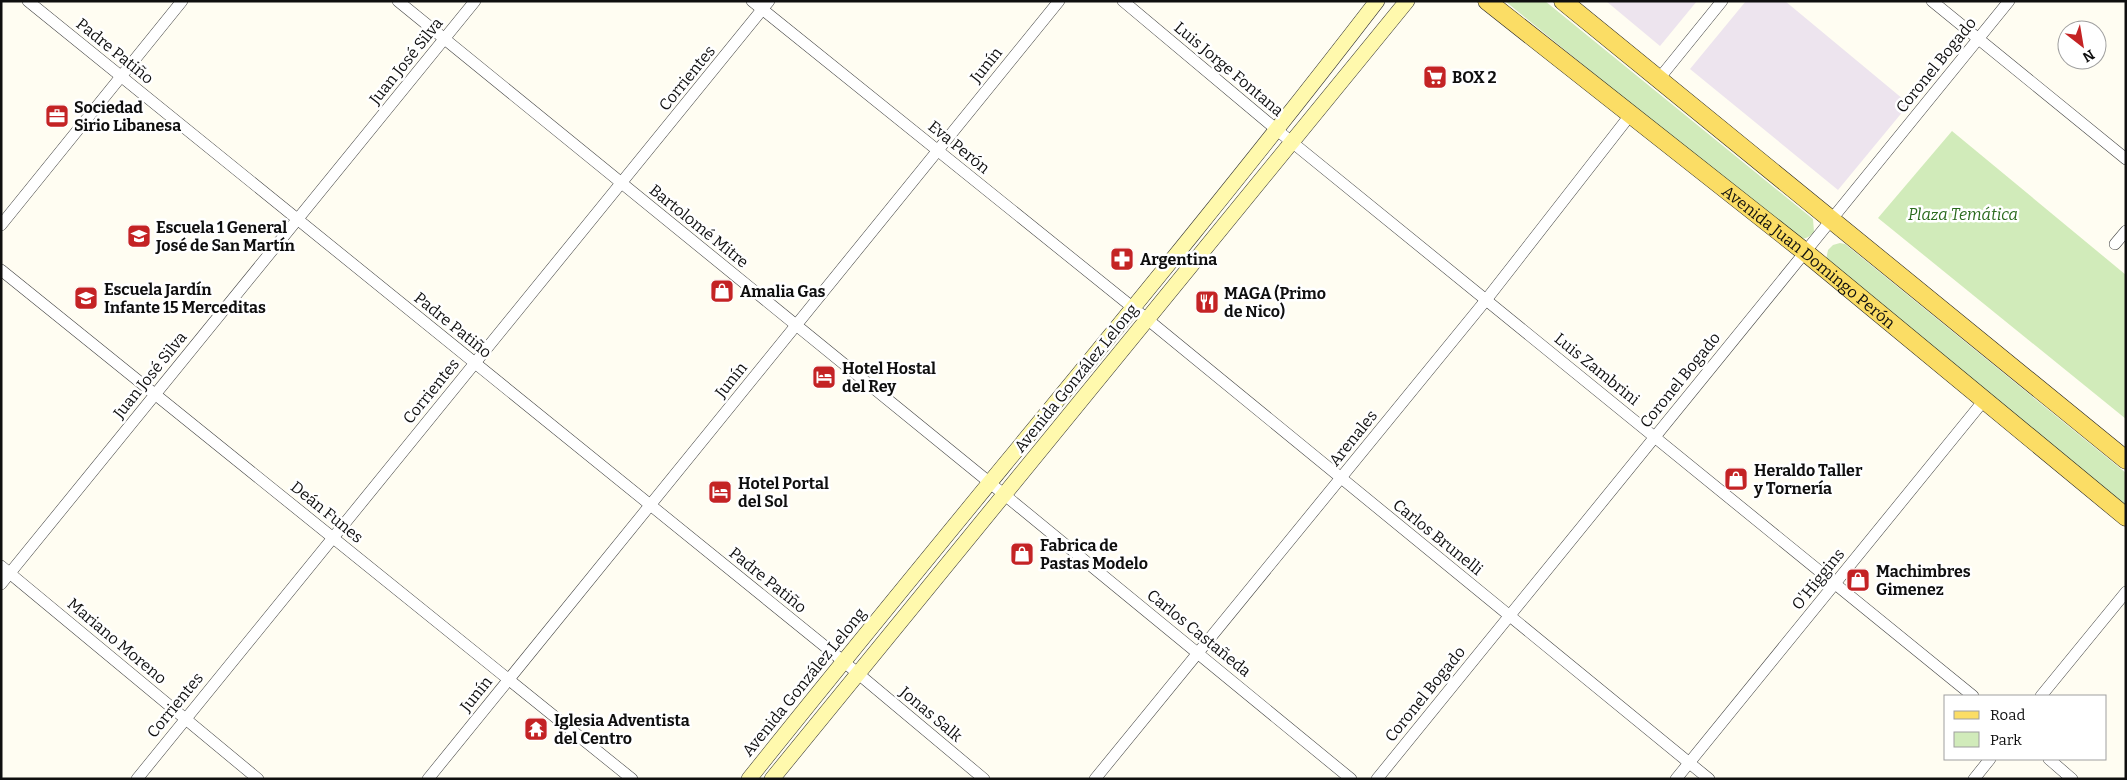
<svg xmlns="http://www.w3.org/2000/svg" width="2127" height="780" font-family="Bitter,serif">
	<style>
		.industrial { fill: #ede4ee }
		.green { fill: #d1ebba }
		.lines { fill: none; stroke-linecap: round; stroke-linejoin: round }
		.street-casing { stroke: #424242; stroke-width: 12 }
		.secondary-casing { stroke: #313131; stroke-width: 16 }
		.primary-casing { stroke: #202020; stroke-width: 19 }
		.street { stroke: #fff; stroke-width: 11 }
		.secondary { stroke: #fff9ad; stroke-width: 15 }
		.primary { stroke: #fbdd65; stroke-width: 18 }
		.labels { text-anchor: middle; dominant-baseline: central; stroke-width: 5; stroke-linejoin: round; paint-order: stroke }
		.street-label { font-size: 16px; fill: #0f0f0f; stroke: #fff }
		.poi-label { font-size: 16px; font-weight: bold; fill: #0f0f0f; stroke: #fff; text-anchor: start }
		.park-label { font-size: 16px; font-style: italic; fill: #2a6a1d; stroke: #fff }
	</style>
	<rect width="100%" height="100%" fill="#fffdf2"/>
	<!-- industrial -->
	<g class="industrial">
		<polygon points="1606,1 1697,1 1660,46"/>
		<polygon points="1746,1 1785,1 1909,104 1838,190 1690,69"/>
	</g>
	<!-- green -->
	<g class="green">
		<path d="M 1505,1 L 1545,1 L 1813,219 L 1814,232 C 1808,239 1802,241 1793,236 Z"/>
		<polygon points="1952,131 2126,275 2126,419 1878,218"/>
		<polygon points="1840,243 1845,244 2126,473 2126,506 1826,260 1828,250 1833,245"/>
	</g>
	<g class="lines">
		<!-- street casing -->
		<g class="street-casing">
			<g id="street">
				<polyline points="28,1 843,661 984,779"/>
				<polyline points="398,1 984,478 1351,779"/>
				<polyline points="752,1 1147,319 1709,779"/>
				<polyline points="1123,1 1277,130 1973,696"/>
				<polyline points="1932,1 2126,159"/>
				<polyline points="1658,80 1722,1"/>
				<polyline points="1,225 182,1"/>
				<polyline points="2115,244 2126,231"/>
				<polyline points="1,270 632,779"/>
				<polyline points="1,566 258,779"/>
				<polyline points="1,584 475,1"/>
				<polyline points="2041,696 2126,592"/>
				<polyline points="2049,759 2072,779"/>
				<polyline points="137,779 769,1"/>
				<polyline points="428,779 1059,1"/>
				<polyline points="1095,779 1486,300 1631,114"/>
				<polyline points="1377,779 2009,1"/>
				<polyline points="1676,779 1985,399"/>
				<polyline points="1974,779 1990,759"/>
			</g>
		</g>
		<!-- secondary casing -->
		<g class="secondary-casing">
			<g id="secondary">
				<path d="M 749,779 C 957,518 1174,265 1377,1"/>
				<polyline points="772,779 1407,1"/>
			</g>
		</g>
		<!-- primary casing -->
		<g class="primary-casing">
			<g id="primary">
				<path id="s1" d="M 1487,1 L 1805,252 L 2126,517"/>
				<polyline points="1563,1 2126,460"/>
			</g>
		</g>
		<!-- street -->
		<use href="#street" class="street"/>
		<!-- secondary -->
		<use href="#secondary" class="secondary"/>
		<!-- primary -->
		<use href="#primary" class="primary"/>
	</g>
	<!-- icons -->
	<defs>
		<g id="supermarket-square" transform="scale(1.25)"><rect x="-9" y="-9" width="18" height="18" rx="4" fill="#c42324" stroke="#fff"/><path d="M-6-5.5h2.5l.6 2H6L4.5 2H-2.5L-4.4-4H-6ZM-1.5 3.2a1.3 1.3 0 1 0 .1 0ZM3 3.2a1.3 1.3 0 1 0 .1 0Z" fill="#fff"/></g>
		<g id="office-square" transform="scale(1.25)"><rect x="-9" y="-9" width="18" height="18" rx="4" fill="#c42324" stroke="#fff"/><path d="M-6-3h4V-5.5h4V-3h4V5H-6ZM-1-4.5V-3h2v-1.5ZM-6 0V1H6V0Z" fill="#fff"/></g>
		<g id="school-square" transform="scale(1.25)"><rect x="-9" y="-9" width="18" height="18" rx="4" fill="#c42324" stroke="#fff"/><path d="M0-5L7-2L0 1L-7-2ZM-4 1L0 2.5L4 1V4Q0 6-4 4Z" fill="#fff"/></g>
		<g id="pharmacy-square" transform="scale(1.25)"><rect x="-9" y="-9" width="18" height="18" rx="4" fill="#c42324" stroke="#fff"/><path d="M-2-6h4v4h4v4h-4v4h-4v-4h-4v-4h4Z" fill="#fff"/></g>
		<g id="shop-square" transform="scale(1.25)"><rect x="-9" y="-9" width="18" height="18" rx="4" fill="#c42324" stroke="#fff"/><path d="M-5-2.5h2.3a2.7 3.5 0 0 1 5.4 0H5L5.5 6h-11ZM-1.5-2.5h3a1.5 2.3 0 0 0-3 0Z" fill="#fff"/></g>
		<g id="restaurant-square" transform="scale(1.25)"><rect x="-9" y="-9" width="18" height="18" rx="4" fill="#c42324" stroke="#fff"/><path d="M-5-6h1v4h1v-4h1v4h1v-4h1v5L-1.5 .5V6h-2V.5L-5-1ZM5-6V6H3V1.5H1.5Q1.5-4 5-6Z" fill="#fff"/></g>
		<g id="hotel-square" transform="scale(1.25)"><rect x="-9" y="-9" width="18" height="18" rx="4" fill="#c42324" stroke="#fff"/><path d="M-6-4.5h1.5V1H6V5H4.5V3h-9V5H-6ZM-4 0a1.8 1.8 0 1 1 3.6 0ZM.5 0V-2.5h3Q6-2.5 6 0Z" fill="#fff"/></g>
		<g id="temple-square" transform="scale(1.25)"><rect x="-9" y="-9" width="18" height="18" rx="4" fill="#c42324" stroke="#fff"/><path d="M0-6L5-2H3V0L6.5 2.5H4V6H1.5V3h-3V6H-4V2.5H-6.5L-3 0V-2H-5Z" fill="#fff"/></g>
	</defs>
	<g fill-rule="evenodd">
		<use href="#supermarket-square" x="1435" y="77"/>
		<use href="#office-square" x="57" y="116"/>
		<use href="#school-square" x="139" y="236"/>
		<use href="#pharmacy-square" x="1122" y="259"/>
		<use href="#shop-square" x="722" y="291"/>
		<use href="#school-square" x="86" y="298"/>
		<use href="#restaurant-square" x="1207" y="302"/>
		<use href="#hotel-square" x="824" y="377"/>
		<use href="#shop-square" x="1736" y="479"/>
		<use href="#hotel-square" x="720" y="492"/>
		<use href="#shop-square" x="1022" y="554"/>
		<use href="#shop-square" x="1858" y="580"/>
		<use href="#temple-square" x="536" y="729"/>
	</g>
	<g class="labels">
		<!-- street labels -->
		<g class="street-label">
			<text transform="translate(115 51) rotate(39)">Padre Patiño</text>
			<text transform="translate(406 61) rotate(-51)">Juan José Silva</text>
			<text transform="translate(986 65) rotate(-51)">Junín</text>
			<text transform="translate(1936 65) rotate(-51)">Coronel Bogado</text>
			<text transform="translate(1229 69) rotate(40)">Luis Jorge Fontana</text>
			<text transform="translate(687 78) rotate(-51)">Corrientes</text>
			<text transform="translate(959 147) rotate(39)">Eva Perón</text>
			<text transform="translate(699 226) rotate(39)">Bartolomé Mitre</text>
			<text stroke="none"><textPath href="#s1" startOffset="411">Avenida Juan Domingo Perón</textPath></text>
			<text transform="translate(453 325) rotate(39)">Padre Patiño</text>
			<text transform="translate(1597 369) rotate(39)">Luis Zambrini</text>
			<text transform="translate(150 375) rotate(-51)">Juan José Silva</text>
			<text transform="translate(1076 378) rotate(-51)">Avenida González Lelong</text>
			<text transform="translate(731 380) rotate(-51)">Junín</text>
			<text transform="translate(1680 380) rotate(-51)">Coronel Bogado</text>
			<text transform="translate(431 391) rotate(-51)">Corrientes</text>
			<text transform="translate(1353 438) rotate(-51)">Arenales</text>
			<text transform="translate(327 512) rotate(39)">Deán Funes</text>
			<text transform="translate(1438 537) rotate(39)">Carlos Brunelli</text>
			<text transform="translate(1818 579) rotate(-51)">O'Higgins</text>
			<text transform="translate(768 580) rotate(39)">Padre Patiño</text>
			<text transform="translate(1199 633) rotate(39)">Carlos Castañeda</text>
			<text transform="translate(117 641) rotate(40)">Mariano Moreno</text>
			<text transform="translate(804 682) rotate(-51)">Avenida González Lelong</text>
			<text transform="translate(476 694) rotate(-51)">Junín</text>
			<text transform="translate(1425 694) rotate(-51)">Coronel Bogado</text>
			<text transform="translate(175 705) rotate(-51)">Corrientes</text>
			<text transform="translate(931 714) rotate(40)">Jonas Salk</text>
		</g>
		<!-- poi labels -->
		<g class="poi-label">
			<text x="1452" y="77">BOX 2</text>
			<text x="74" y="107">Sociedad<tspan x="74" dy="18">Sirio Libanesa</tspan></text>
			<text x="156" y="227">Escuela 1 General<tspan x="156" dy="18">José de San Martín</tspan></text>
			<text x="1140" y="259">Argentina</text>
			<text x="104" y="289">Escuela Jardín<tspan x="104" dy="18">Infante 15 Merceditas</tspan></text>
			<text x="740" y="291">Amalia Gas</text>
			<text x="1224" y="293">MAGA (Primo<tspan x="1224" dy="18">de Nico)</tspan></text>
			<text x="842" y="368">Hotel Hostal<tspan x="842" dy="18">del Rey</tspan></text>
			<text x="1754" y="470">Heraldo Taller<tspan x="1754" dy="18">y Tornería</tspan></text>
			<text x="738" y="483">Hotel Portal<tspan x="738" dy="18">del Sol</tspan></text>
			<text x="1040" y="545">Fabrica de<tspan x="1040" dy="18">Pastas Modelo</tspan></text>
			<text x="1876" y="571">Machimbres<tspan x="1876" dy="18">Gimenez</tspan></text>
			<text x="554" y="720">Iglesia Adventista<tspan x="554" dy="18">del Centro</tspan></text>
		</g>
		<!-- park labels -->
		<g class="park-label">
			<text x="1963" y="214">Plaza Temática</text>
		</g>
	</g>
	<!-- border -->
	<rect width="2127" height="780" fill="none" stroke="#0f0f0f" stroke-width="5"/>
	<!-- legend -->
	<rect x="1944" y="695" width="162" height="65" fill="#ffffff" stroke="#9f9f9f"/>
	<rect x="1954" y="711" width="25" height="8" fill="#fbdd65" stroke="#9f9f9f"/>
	<text x="1990" y="720" font-size="15" fill="#0f0f0f">Road</text>
	<rect x="1954" y="732" width="25" height="15" fill="#d1ebba" stroke="#9f9f9f"/>
	<text x="1990" y="745" font-size="15" fill="#0f0f0f">Park</text>
	<!-- north arrow -->
	<g transform="translate(2082 45) rotate(149)"><circle r="24" fill="#ffffff" stroke="#9f9f9f"/>
	<path d="M0-4L9 19L0 12L-9 19Z" fill="#c42324"/>
	<text y="-8" font-size="14" font-weight="bold" text-anchor="middle" fill="#0f0f0f">N</text>
	</g>
</svg>
